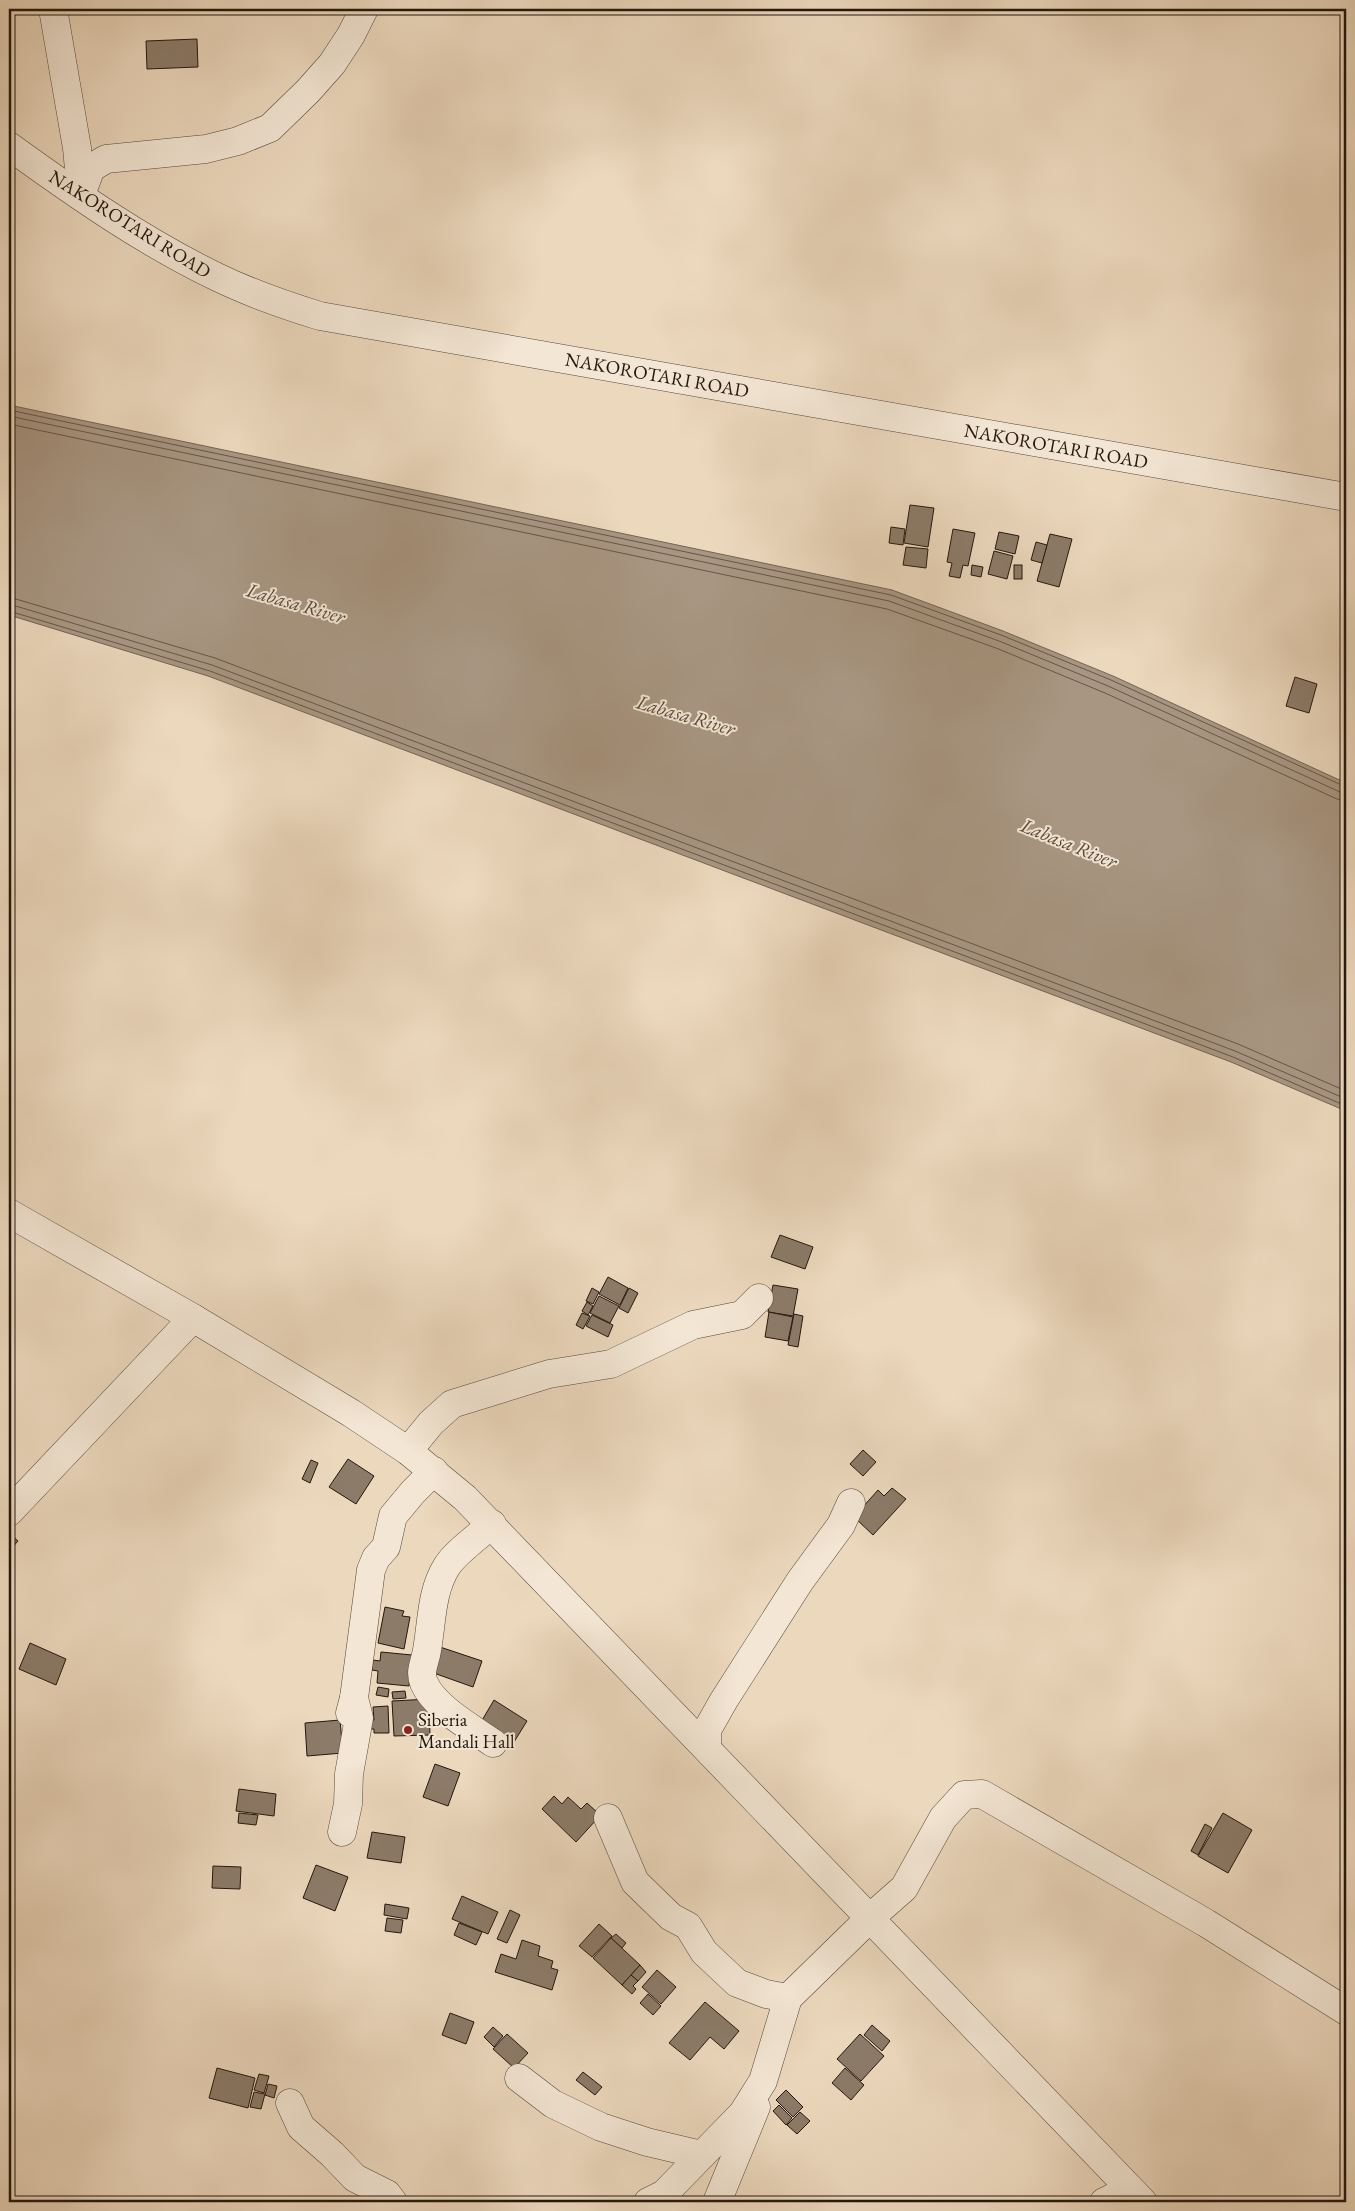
<svg xmlns="http://www.w3.org/2000/svg" width="1355" height="2211" font-family="'EB Garamond',serif">
	<style>
		.water { fill: #a89682; stroke: #736354 }
		.lines { fill: none; stroke-linecap: round; stroke-linejoin: round }
		.shore { stroke: #665648; stroke-width: 1 }
		.building { fill: #8c7b69; stroke: #23170e }
		.minor-casing { stroke: #55473a; stroke-width: 29 }
		.minor { stroke: #f3e6d4; stroke-width: 28 }
		.poi-dot { fill: #8f2418; stroke: #f3e6d4; stroke-width: 2 }
		.labels { text-anchor: middle; dominant-baseline: central; stroke-width: 4; stroke-linejoin: round; paint-order: stroke }
		.street-label { font-size: 19px; fill: #23170e; stroke: #f3e6d4 }
		.poi-label { font-size: 19px; fill: #23170e; stroke: #f3e6d4; text-anchor: start }
		.water-label { font-size: 20px; font-style: italic; fill: #584a3c; stroke: #f3e6d4 }
	</style>
	<rect width="100%" height="100%" fill="#ecd8bd"/>
	<filter id="stains"><feTurbulence type="fractalNoise" baseFrequency=".004" numOctaves="4"/><feColorMatrix values="0 0 0 0 .2 0 0 0 0 .09 0 0 0 0 .02 0 0 0 .5 -.17"/></filter>
	<radialGradient id="worn" r=".72"><stop offset=".6" stop-color="#630" stop-opacity="0"/><stop offset="1" stop-color="#630" stop-opacity=".3"/></radialGradient>
	<!-- water -->
	<polygon class="water" points="9,405 892,590 1003,631 1113,676 1346,783 1346,1111 1231,1062 208,676 9,615"/>
	<g class="lines">
		<!-- shore -->
		<g class="shore">
			<polyline points="9,410 891,595 1001,635 1111,680 1346,787"/>
			<polyline points="9,416 889,601 999,641 1108,686 1340,792 1346,794"/>
			<polyline points="9,424 887,609 996,648 1105,693 1337,799 1346,801"/>
			<polyline points="9,597 215,658 1238,1044 1346,1091"/>
			<polyline points="9,604 212,665 1235,1051 1346,1099"/>
			<polyline points="9,611 210,671 1233,1057 1346,1106"/>
		</g>
	</g>
	<!-- building -->
	<g class="building">
		<polygon points="197,39 198,67 147,69 146,41"/>
		<polygon points="910,505 934,508 928,547 904,543"/>
		<polygon points="891,527 905,529 903,545 889,543"/>
		<polygon points="953,529 975,533 968,566 963,565 960,578 949,576 952,563 947,562"/>
		<polygon points="999,532 1019,536 1015,554 995,549"/>
		<polygon points="1050,534 1072,539 1059,587 1037,581"/>
		<polygon points="1036,542 1047,545 1042,563 1031,560"/>
		<polygon points="906,547 928,549 926,568 903,565"/>
		<polygon points="994,551 1013,556 1007,579 988,574"/>
		<polygon points="972,565 983,567 981,577 971,575"/>
		<rect x="1014" y="565" width="8" height="14"/>
		<polygon points="1295,677 1317,684 1309,713 1286,706"/>
		<polygon points="780,1235 813,1247 805,1269 771,1257"/>
		<polygon points="608,1277 628,1288 620,1305 599,1294"/>
		<polygon points="773,1285 798,1289 793,1316 768,1312"/>
		<polygon points="592,1288 599,1292 593,1304 586,1301"/>
		<polygon points="629,1288 638,1293 628,1313 619,1308"/>
		<polygon points="599,1296 619,1306 610,1323 590,1313"/>
		<polygon points="587,1302 593,1306 588,1315 582,1311"/>
		<polygon points="769,1312 793,1317 788,1341 765,1337"/>
		<polygon points="582,1313 590,1316 583,1329 576,1325"/>
		<polygon points="794,1314 803,1316 798,1347 788,1345"/>
		<polygon points="592,1315 613,1325 608,1337 586,1326"/>
		<polygon points="863,1450 876,1462 863,1476 850,1464"/>
		<polygon points="348,1459 374,1476 356,1504 329,1487"/>
		<polygon points="311,1460 318,1463 310,1483 302,1479"/>
		<polygon points="892,1488 906,1499 873,1535 854,1517 878,1490 884,1496"/>
		<polygon points="9,1533 18,1541 9,1551"/>
		<polygon points="385,1607 404,1611 402,1616 410,1617 404,1649 378,1643"/>
		<polygon points="30,1643 66,1659 56,1685 19,1669"/>
		<polygon points="437,1646 482,1661 473,1687 428,1671"/>
		<polygon points="381,1652 412,1655 409,1686 377,1683 378,1671 372,1670 373,1660 380,1661"/>
		<polygon points="378,1687 389,1689 388,1697 376,1695"/>
		<polygon points="405,1691 406,1698 393,1699 392,1692"/>
		<polygon points="429,1699 430,1735 394,1736 392,1701"/>
		<polygon points="494,1700 527,1721 514,1742 481,1722"/>
		<polygon points="388,1706 389,1733 374,1733 374,1729 367,1729 367,1721 374,1720 373,1707"/>
		<polygon points="340,1720 343,1753 307,1756 305,1723"/>
		<polygon points="435,1764 460,1773 448,1806 423,1797"/>
		<polygon points="239,1789 276,1794 274,1816 236,1811"/>
		<polygon points="554,1796 562,1804 568,1797 581,1809 587,1803 598,1813 597,1819 576,1842 542,1809"/>
		<polygon points="239,1813 258,1815 256,1825 238,1823"/>
		<polygon points="1223,1813 1252,1830 1228,1873 1198,1856"/>
		<polygon points="1205,1824 1212,1828 1198,1855 1191,1851"/>
		<polygon points="372,1832 405,1837 401,1863 367,1858"/>
		<polygon points="316,1865 348,1877 335,1911 303,1898"/>
		<polygon points="213,1866 241,1867 240,1889 212,1888"/>
		<polygon points="462,1896 498,1912 488,1934 452,1919"/>
		<polygon points="385,1904 409,1908 407,1919 384,1915"/>
		<polygon points="510,1910 520,1915 507,1943 497,1939"/>
		<polygon points="387,1918 403,1920 401,1933 385,1931"/>
		<polygon points="459,1923 482,1932 476,1945 454,1935"/>
		<polygon points="599,1924 612,1936 592,1957 579,1946"/>
		<polygon points="616,1934 626,1943 622,1948 611,1938"/>
		<polygon points="611,1938 640,1965 622,1985 593,1958"/>
		<polygon points="522,1940 540,1946 538,1956 553,1961 551,1968 558,1970 552,1990 495,1972 501,1954 516,1959"/>
		<polygon points="640,1965 646,1972 638,1981 631,1975"/>
		<polygon points="657,1970 676,1987 661,2004 642,1987"/>
		<polygon points="631,1975 638,1981 633,1986 636,1989 632,1994 622,1985"/>
		<polygon points="648,1994 661,2006 653,2015 640,2003"/>
		<polygon points="705,2002 739,2031 724,2049 710,2037 690,2060 669,2043"/>
		<polygon points="450,2013 474,2022 466,2044 442,2035"/>
		<polygon points="872,2025 890,2041 882,2051 864,2035"/>
		<polygon points="493,2027 503,2036 494,2047 484,2037"/>
		<polygon points="507,2034 528,2053 514,2068 493,2049"/>
		<polygon points="860,2034 884,2056 861,2081 837,2059"/>
		<polygon points="217,2068 255,2078 248,2108 209,2098"/>
		<polygon points="845,2068 864,2085 851,2100 832,2083"/>
		<polygon points="583,2072 602,2087 595,2095 576,2080"/>
		<polygon points="259,2074 269,2076 264,2093 254,2090"/>
		<polygon points="268,2084 277,2086 274,2098 265,2095"/>
		<polygon points="786,2090 803,2107 793,2117 776,2100"/>
		<polygon points="254,2092 265,2094 261,2109 250,2107"/>
		<polygon points="779,2105 792,2118 786,2125 773,2111"/>
		<polygon points="800,2112 810,2121 797,2134 787,2125"/>
	</g>
	<g class="lines">
		<!-- minor casing -->
		<g class="minor-casing">
			<g id="minor">
				<polyline points="53,9 77,148 81,191"/>
				<path d="M 9,146 C 74,193 144,242 217,277 C 250,293 284,305 320,316 L 1346,497"/>
				<polyline points="81,195 91,168 106,159 206,149 238,141 270,128 308,91 332,64 351,35 364,9"/>
				<polyline points="9,1213 193,1318 351,1413 408,1451 465,1498 1143,2202"/>
				<polyline points="408,1451 431,1423 452,1404 549,1374 611,1364 693,1325 742,1315 759,1298"/>
				<polyline points="9,1512 193,1318"/>
				<path d="M 492,1524 C 480,1535 455,1553 447,1566 C 431,1591 432,1622 427,1650 C 425,1663 419,1671 424,1683 C 435,1708 472,1728 493,1743"/>
				<polyline points="350,1713 354,1698 371,1570 376,1558 386,1547 393,1516 413,1492 434,1471"/>
				<polyline points="707,1748 707,1730 724,1700 800,1581 841,1525 851,1503"/>
				<polyline points="608,1818 635,1882 671,1917 688,1926 704,1952 737,1983 766,1994 788,1998"/>
				<polyline points="342,1832 348,1804 349,1774 359,1718 354,1698"/>
				<polyline points="519,2078 553,2104 601,2127 647,2142 702,2155"/>
				<polyline points="290,2103 301,2127 332,2154 355,2178 387,2194 393,2202"/>
				<polyline points="648,2202 664,2194 743,2113 763,2081 788,1998 871,1917 904,1888 943,1818 964,1795 982,1794 1206,1923 1346,2011"/>
				<polyline points="717,2202 756,2107"/>
				<polyline points="1104,2202 1130,2189"/>
			</g>
		</g>
		<!-- minor -->
		<use href="#minor" class="minor"/>
	</g>
	<!-- markers -->
	<circle class="poi-dot" cx="408" cy="1730" r="5"/>
	<g class="labels">
		<!-- street labels -->
		<g class="street-label">
			<text transform="translate(130 224) rotate(32)">NAKOROTARI ROAD</text>
			<text transform="translate(657 375) rotate(10)">NAKOROTARI ROAD</text>
			<text transform="translate(1056 446) rotate(10)">NAKOROTARI ROAD</text>
		</g>
		<!-- poi labels -->
		<g class="poi-label">
			<text x="418" y="1719">Siberia<tspan x="418" dy="22">Mandali Hall</tspan></text>
		</g>
		<!-- water labels -->
		<g class="water-label">
			<text transform="translate(296 603) rotate(16)">Labasa River</text>
			<text transform="translate(686 715) rotate(16)">Labasa River</text>
			<text transform="translate(1069 843) rotate(22)">Labasa River</text>
		</g>
	</g>
	<!-- margin -->
	<rect width="1355" height="2211" fill="none" stroke="#ecd8bd" stroke-width="30"/>
	<rect x="10" y="10" width="1335" height="2191" fill="none" stroke="#23170e" stroke-width="2.5"/>
	<rect x="15" y="15" width="1325" height="2181" fill="none" stroke="#23170e"/>
	<rect width="100%" height="100%" filter="url(#stains)"/>
	<rect width="100%" height="100%" fill="url(#worn)"/>
</svg>
